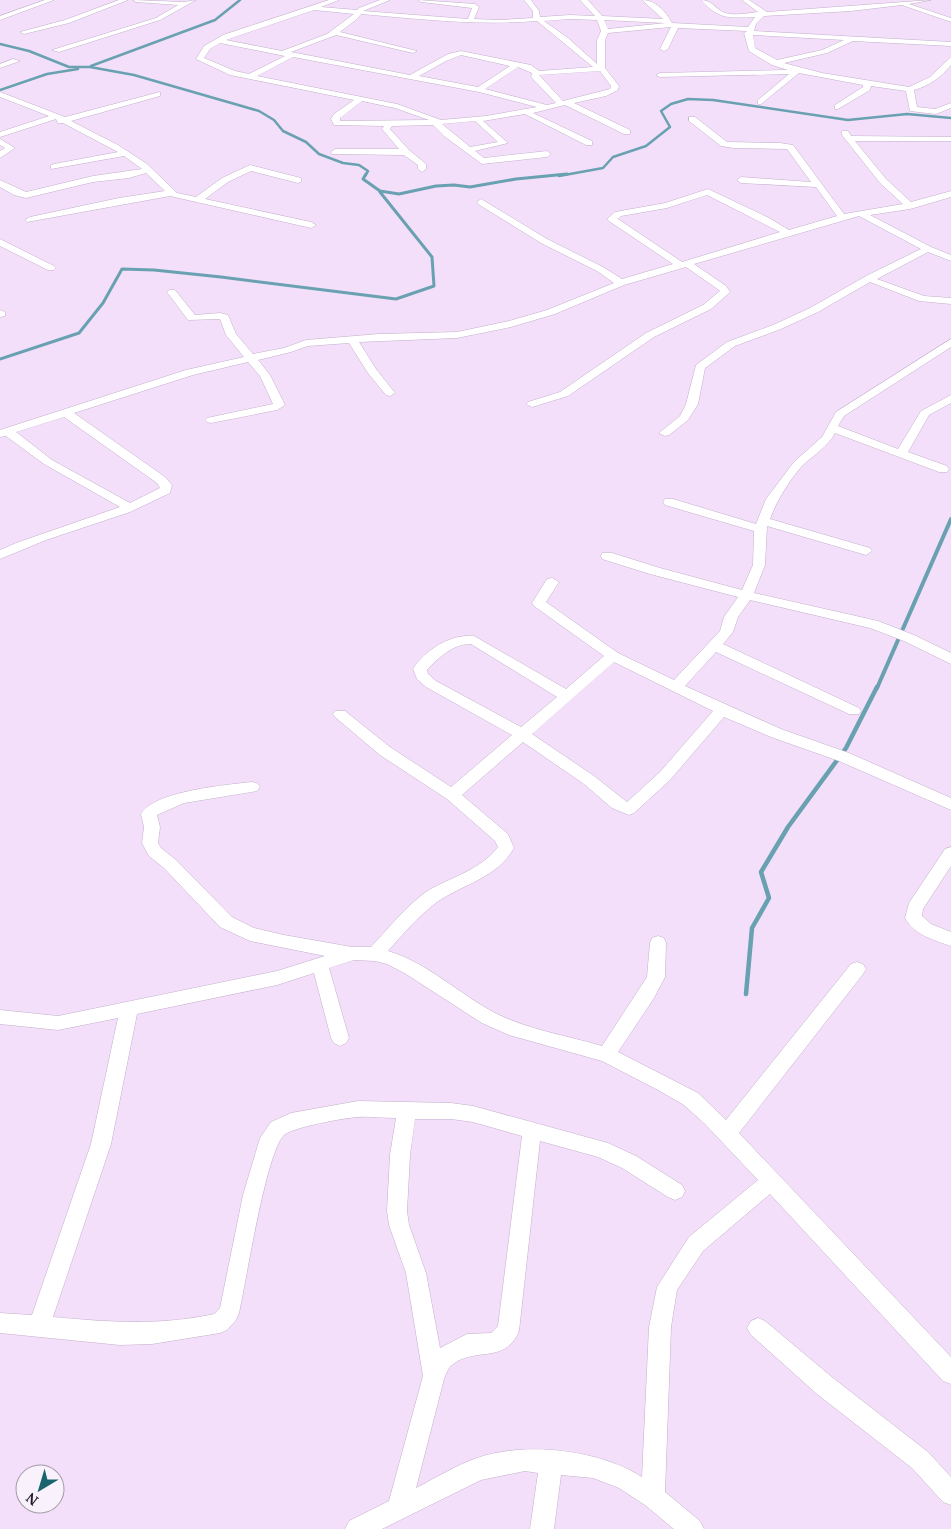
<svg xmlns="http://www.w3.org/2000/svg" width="951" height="1529" font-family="'PT Serif',serif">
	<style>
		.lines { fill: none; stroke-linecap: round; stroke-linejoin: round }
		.stream-far3 { stroke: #69a1b1; stroke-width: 2.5 }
		.stream-far2 { stroke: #69a1b1; stroke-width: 3 }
		.stream-far1 { stroke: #69a1b1; stroke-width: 4 }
		.stream { stroke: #69a1b1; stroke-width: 4.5 }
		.minor-casing { stroke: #c3b0c9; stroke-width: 1 }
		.minor { fill: #fff; fill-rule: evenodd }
	</style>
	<rect width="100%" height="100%" fill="#f3dffa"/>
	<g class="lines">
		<!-- stream-far3 -->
		<g class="stream-far3">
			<polyline points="0,44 29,51 69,67 90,67 134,75 259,111 274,120 283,131 306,142 319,154 343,163 359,165 368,171 365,176"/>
			<polyline points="91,66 215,20 240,0"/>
			<polyline points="0,90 47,74 78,69"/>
			<polyline points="559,176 603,168 613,157 646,146 670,127 661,111 671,104 688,99 713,100 848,120 907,114 951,118"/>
		</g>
		<!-- stream-far2 -->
		<g class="stream-far2">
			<polyline points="366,174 363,179 380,191 399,194 436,186 454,185 470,187 516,179 567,174"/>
			<polyline points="0,359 79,333 103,303 122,269 154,270 221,277 396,299 434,286 432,257 380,192"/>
		</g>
		<!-- stream-far1 -->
		<polyline class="stream-far1" points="877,688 951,519"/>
		<!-- stream -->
		<polyline class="stream" points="746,994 752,928 769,898 761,872 788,827 846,748 877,687"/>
		<!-- minor casing -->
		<g class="minor-casing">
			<g id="minor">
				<polygon points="45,0 54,0 0,20 0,16"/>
				<polygon points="119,0 128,0 69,23 24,34 20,32 65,20"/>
				<polygon points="133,0 184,2 196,0 160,20 59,52 52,50 156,18 178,5 136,2"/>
				<path d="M 329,0 L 339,0 L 321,7 L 357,10 L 359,8 L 380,0 L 390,0 L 363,11 L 468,19 L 472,8 L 421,2 L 418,0 L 475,4 L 479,7 L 474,19 L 500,20 L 533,18 L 533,11 L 524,0 L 531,0 L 539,11 L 540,17 L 570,15 L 595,16 L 580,0 L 588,0 L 602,16 L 663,19 L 642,0 C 656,0 666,12 672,23 L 748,27 L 755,17 C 730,18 719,20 701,0 C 712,0 715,9 725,13 C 734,16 749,13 758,12 L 742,0 L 749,0 L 767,12 L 931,0 L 909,4 L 951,18 L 951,22 L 902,5 L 851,11 L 764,16 L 756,24 L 754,31 L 951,42 L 951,46 L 853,41 L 827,53 L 784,63 L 822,73 L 909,87 L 930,77 L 951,57 L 951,65 C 941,77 929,86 914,90 L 917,107 L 935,109 L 951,103 L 951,108 L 936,114 L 910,111 L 906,91 L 871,86 L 870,90 L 838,109 L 835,109 L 835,105 L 863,87 L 863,85 L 799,73 L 761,104 L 758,104 L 758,100 L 789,74 L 660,77 L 656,75 L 660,73 L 788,70 L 772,65 L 749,51 L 744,33 L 747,31 L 678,28 L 668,49 L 664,51 L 660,49 L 671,27 L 608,33 L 605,40 L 605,68 L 619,86 L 618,90 L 606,96 L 574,103 L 630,130 L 630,134 L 624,134 L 565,105 L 533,113 L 592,141 L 592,145 L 586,145 L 525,114 L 483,121 L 508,143 L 475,151 L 484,158 L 547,151 L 551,154 L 547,157 L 482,164 L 444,136 L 433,125 L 392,126 L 390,129 L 409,150 L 426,164 L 426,169 L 422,172 L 418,169 L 418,165 L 404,155 L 332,154 L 331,152 L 335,149 L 399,149 L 382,129 L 384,126 L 334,125 L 331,119 L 334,114 L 354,100 L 230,75 L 196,59 L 204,46 L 223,35 ZM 314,10 L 354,14 L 327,34 L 282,51 L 226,40 ZM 361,14 C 420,19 478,26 537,21 L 593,67 L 539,71 L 531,65 L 461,51 L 448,54 L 410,75 L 291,52 L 336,35 L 413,53 L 417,51 L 340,32 L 357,19 ZM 570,19 L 597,20 L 601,31 L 597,40 L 597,64 L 568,38 L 544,21 ZM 604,20 L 665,23 L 666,23 L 608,29 ZM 753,35 L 844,40 L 822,50 L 777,60 L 755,48 ZM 220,43 L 285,56 L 249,74 L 235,71 L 204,58 L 210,49 ZM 461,55 L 510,66 L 478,87 L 419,76 L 446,61 ZM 293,57 L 479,92 L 537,107 L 486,116 L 441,120 L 397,104 L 257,76 ZM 518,67 L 532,73 L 531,77 L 556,103 L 547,105 L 485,89 ZM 600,71 L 611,86 L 610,89 L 563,101 L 539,75 ZM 362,101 L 395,108 L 429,120 L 340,121 L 340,118 ZM 475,121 L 498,142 L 470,147 L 442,124 Z"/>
				<polygon points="13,59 20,61 0,68 0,64"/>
				<polygon points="0,92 65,117 160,92 160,96 71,121 118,145 147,164 177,193 196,197 222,178 250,165 301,178 301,182 298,183 251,171 228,182 205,199 311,222 316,225 311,228 170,196 27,222 25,220 30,217 119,198 165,191 146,173 129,178 93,182 26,198 14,195 0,187 0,180 26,192 93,176 142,169 124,156 51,169 51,165 54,164 118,152 63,123 58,123 56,119 0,137 0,132 49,116 0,97"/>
				<path d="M 689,117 L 695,117 L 727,142 L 780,143 L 793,145 L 844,214 L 903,204 L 880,183 L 842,135 L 842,131 L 848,131 L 851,136 L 951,137 L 951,141 L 855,141 L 886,179 L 911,202 L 951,191 L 951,197 L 910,209 L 870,215 L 931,247 L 951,255 L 951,261 L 928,252 L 877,279 L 924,296 L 951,298 L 951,304 L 919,301 L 870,282 L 818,312 L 781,329 L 735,346 L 705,368 L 698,404 L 688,420 L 669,435 L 665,436 L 659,433 L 680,416 L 686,404 L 696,365 L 727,342 L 773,325 L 810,308 L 868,275 L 921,249 L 859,216 L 694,264 L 726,286 L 730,292 L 728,294 L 711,309 L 654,337 L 568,396 L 532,407 L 526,404 L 528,402 L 560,392 L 646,333 L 703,305 L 720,291 L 719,290 L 686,267 L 624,285 L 555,314 L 511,327 L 457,338 L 359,342 L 376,369 L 395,393 L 390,396 L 386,395 L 368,373 L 349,343 L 308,346 L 291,352 L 258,360 L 270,375 L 285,405 L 277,410 L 211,423 L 207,422 L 205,420 L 207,418 L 273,404 L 260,376 L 248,362 L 193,375 L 74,413 L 165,477 L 172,485 L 170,493 L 130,512 L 46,540 L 0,559 L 0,550 L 16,543 L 120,507 L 44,464 L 6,436 L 0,437 L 0,430 L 186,370 L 244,357 L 226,335 L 220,319 L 188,320 L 167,292 L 169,290 L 175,290 L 195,315 L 220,313 L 228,315 L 236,334 L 253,354 L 284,348 L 306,340 L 379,334 L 457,332 L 509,321 L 547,310 L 614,283 L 597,271 L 541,243 L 478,204 L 477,202 L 481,199 L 547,239 L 603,267 L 622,279 L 673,264 L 609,221 L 607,219 L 615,212 L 665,203 L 708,189 L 769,218 L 789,230 L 837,216 L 816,187 L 741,183 L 737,180 L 741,177 L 811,182 L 787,149 L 734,148 L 721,146 L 689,121 ZM 707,195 L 780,232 L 682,262 L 618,219 L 621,216 L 667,208 ZM 64,417 L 157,483 L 160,488 L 130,503 L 52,460 L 16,432 Z"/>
				<polygon points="0,139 15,148 0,158 0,151 5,148 0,145"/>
				<polygon points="0,239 54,266 56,268 54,270 48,270 0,246"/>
				<polygon points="0,310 5,312 5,316 0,317"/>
				<path d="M 951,339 L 951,347 L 844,416 L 838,426 L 898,449 L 921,411 L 951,395 L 951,403 L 929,415 L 908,452 L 947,466 L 949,469 L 947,472 L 939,472 L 835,433 C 828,447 813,455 802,466 C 789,481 777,500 770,519 L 870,548 L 872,551 L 866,555 L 767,526 L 765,565 L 754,593 L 878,621 L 914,635 L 951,653 L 951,664 L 904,641 L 870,628 L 750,600 L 738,617 L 733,632 L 723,644 L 859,708 L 861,711 L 859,714 L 849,714 L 716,652 L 685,686 L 781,729 L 849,753 L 951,798 L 951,810 L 839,761 L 771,737 L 724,717 L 670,780 L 634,813 L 629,815 L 612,808 L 584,784 L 523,742 L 462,795 L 508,834 L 514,848 C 497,878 463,884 437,902 C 418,916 403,934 388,951 C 428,963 459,994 495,1013 C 526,1029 568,1036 602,1046 L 647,977 L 650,943 L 652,938 L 658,936 L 664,938 L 666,943 L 665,977 L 654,998 L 618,1052 L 698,1093 L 726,1120 L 851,964 L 857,962 L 863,964 L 866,969 L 863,974 L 739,1133 L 951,1357 L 951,1384 L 943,1381 L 770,1194 L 703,1251 L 677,1290 L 671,1327 L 665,1492 L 700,1521 L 704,1529 L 674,1529 L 645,1505 L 619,1488 L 593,1478 L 561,1475 L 554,1529 L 530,1529 L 538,1473 L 525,1471 L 481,1480 L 382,1529 L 345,1529 L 349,1521 L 389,1501 L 423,1376 L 406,1273 L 389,1225 L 387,1211 L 390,1155 L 396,1118 C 384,1118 370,1116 358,1117 C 344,1118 293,1127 284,1135 C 266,1152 246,1282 239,1313 L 236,1320 L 227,1330 L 220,1333 L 152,1344 L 120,1345 L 0,1333 L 0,1313 L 32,1315 L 91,1144 L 118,1018 L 58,1030 L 0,1024 L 0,1010 L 58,1016 L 277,971 L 325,956 L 250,941 L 220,927 L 164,868 L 149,856 L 142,843 L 144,827 L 141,814 C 154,791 226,785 252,782 L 257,783 L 260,787 L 257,791 L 184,803 L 157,815 L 160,827 L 158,843 L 161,848 L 176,860 L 232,917 L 254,928 L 284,935 L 352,947 L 371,947 C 389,928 405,907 426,892 C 450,877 480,871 498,847 L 495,841 L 447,799 L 380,755 L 335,717 L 333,714 L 335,711 L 345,711 L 390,747 L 451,787 L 512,735 L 426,687 L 417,679 L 413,669 C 426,649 451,634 474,636 L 566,689 L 604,656 L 534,606 L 532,603 L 547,579 L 552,578 L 559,582 L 546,602 L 618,653 L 674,680 L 720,631 L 724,617 L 738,597 L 650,574 L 602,559 L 601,556 L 602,553 L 612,553 L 660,568 L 742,590 L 753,565 L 754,531 L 665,505 L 663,502 L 665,499 L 673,499 L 756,524 L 766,499 L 794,462 L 822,437 L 836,412 ZM 471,644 L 557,697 L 521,727 L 436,681 L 428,674 L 427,670 C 438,658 454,643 471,644 ZM 614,662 L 713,711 L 660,772 L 627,802 L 594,776 L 532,734 ZM 354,960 L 375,961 L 387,964 L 406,974 L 482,1023 L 509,1035 L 602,1061 L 658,1090 L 684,1105 L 705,1124 L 758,1180 L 689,1237 L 657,1287 L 649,1327 L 642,1477 C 600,1450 525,1441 477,1458 C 456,1465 436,1478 416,1488 L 444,1379 C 446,1374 448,1368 452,1365 C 474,1346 505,1365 519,1331 L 540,1141 L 598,1157 L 622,1168 L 668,1197 L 675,1200 L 682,1197 L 685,1191 L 682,1185 L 636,1156 L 608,1143 L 473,1106 L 451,1103 L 358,1101 L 291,1113 L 271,1122 L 260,1138 L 243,1195 L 220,1308 L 214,1314 C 160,1326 107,1322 53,1317 L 111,1144 L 137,1014 L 277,985 L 314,973 L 331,1038 L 334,1043 L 340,1046 L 346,1043 L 349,1038 L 329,968 ZM 415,1119 L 451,1119 L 473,1122 L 522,1136 L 498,1326 L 491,1333 L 467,1334 L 440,1348 L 426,1273 L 409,1225 L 407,1211 L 410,1155 Z"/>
				<path d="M 951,847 L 951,866 L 923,909 L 922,916 L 931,924 L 951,932 L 951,946 C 934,940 914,935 905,918 L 909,903 L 945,849 Z"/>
				<polygon points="758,1318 765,1321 833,1378 928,1452 951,1477 951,1505 943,1502 912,1468 817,1394 751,1335 747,1328 751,1321"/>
			</g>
		</g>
		<!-- minor -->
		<use href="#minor" class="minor"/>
	</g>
	<!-- north arrow -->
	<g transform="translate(40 1489) rotate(218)"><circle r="24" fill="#f9f1fc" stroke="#a39ba6"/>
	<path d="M0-4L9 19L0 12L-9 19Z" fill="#19656e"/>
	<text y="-8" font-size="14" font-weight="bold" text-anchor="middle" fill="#211a24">N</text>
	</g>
</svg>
